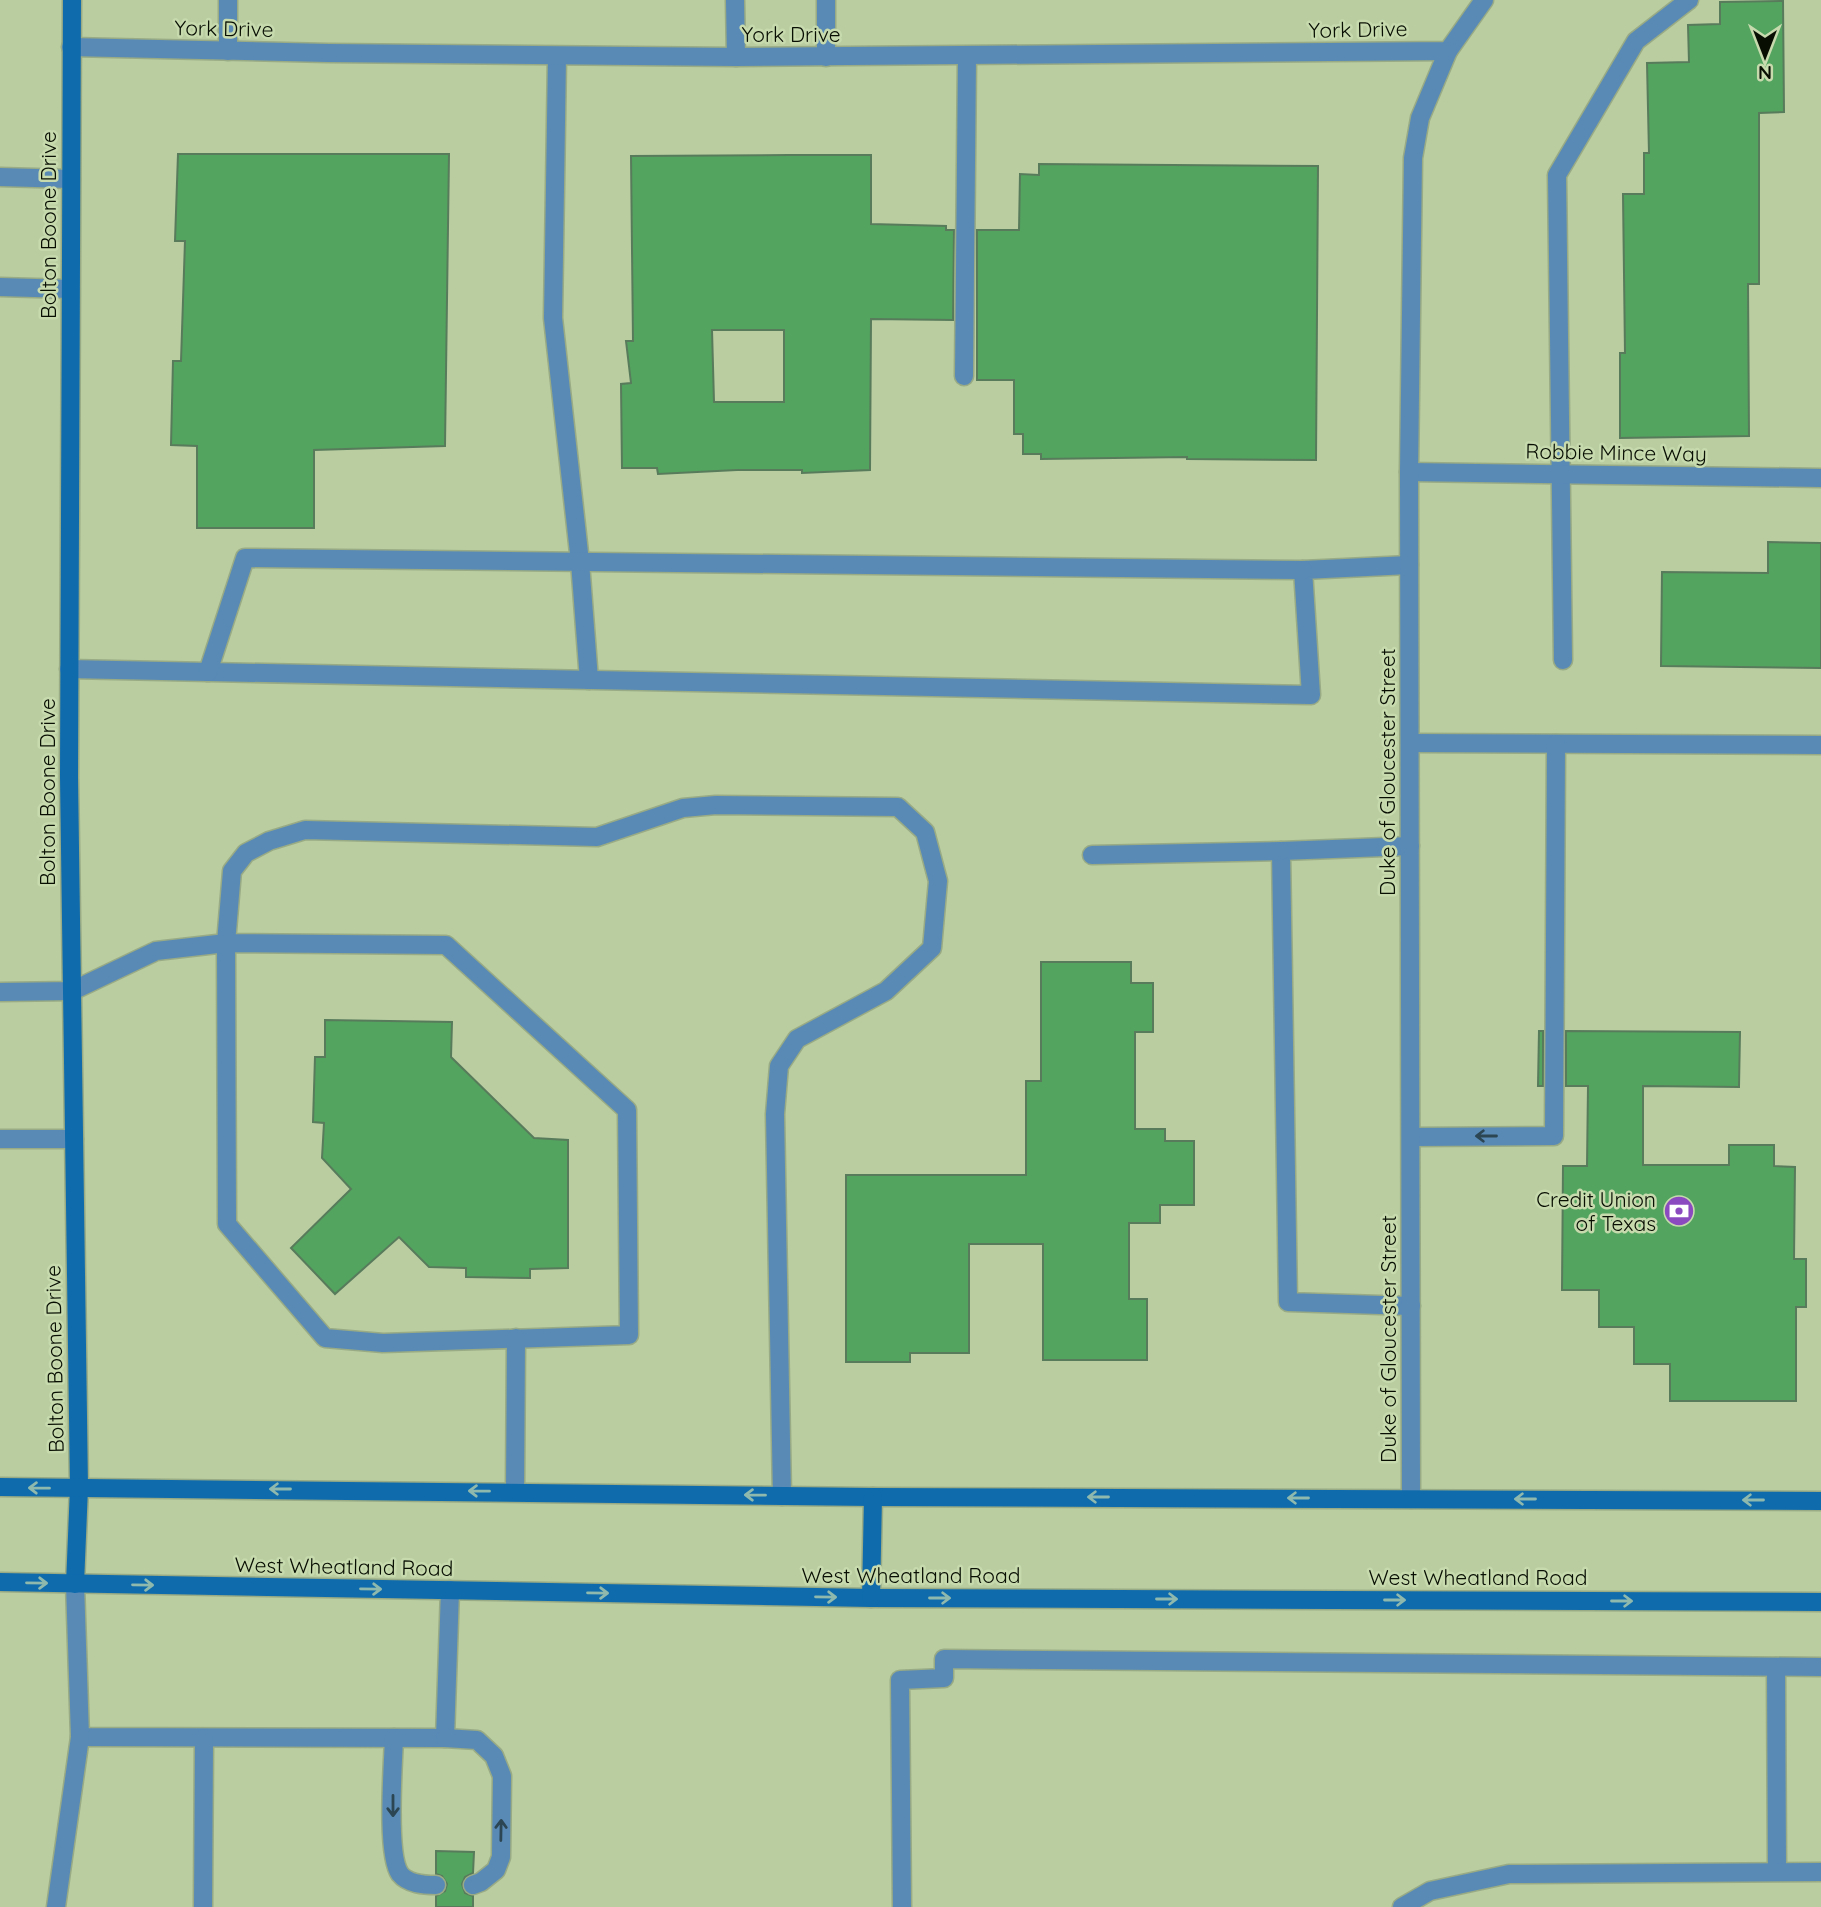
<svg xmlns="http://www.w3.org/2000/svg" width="1821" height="1907" font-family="Quicksand,sans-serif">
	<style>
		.building { fill: #52a45f; stroke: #587b5b; stroke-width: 2; fill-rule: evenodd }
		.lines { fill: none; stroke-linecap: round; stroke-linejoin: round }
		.lane-casing { stroke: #99ab84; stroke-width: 21 }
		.street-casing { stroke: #99ab84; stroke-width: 21 }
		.secondary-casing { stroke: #99ab84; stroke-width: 21 }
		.lane { stroke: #598ab6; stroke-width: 18 }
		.street { stroke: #598ab6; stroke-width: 18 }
		.secondary { stroke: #0f6bac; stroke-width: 18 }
		.oneway { stroke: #2c4653 }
		.oneway2 { stroke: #8fb9ad }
		.labels { text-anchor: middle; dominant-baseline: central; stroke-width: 5; stroke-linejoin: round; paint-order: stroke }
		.street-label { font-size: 21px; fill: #080e02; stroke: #c6daae }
		.poi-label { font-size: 21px; fill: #080e02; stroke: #c6daae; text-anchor: end }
	</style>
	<rect width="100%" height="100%" fill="#b9cda1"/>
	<!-- building -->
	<g class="building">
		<polygon points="1783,1 1784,112 1759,113 1759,284 1748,284 1749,436 1620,438 1620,353 1625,353 1623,194 1644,194 1644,153 1649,153 1647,63 1689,62 1688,25 1720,24 1720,2"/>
		<polygon points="178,154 449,154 445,446 314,450 314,528 197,528 197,446 171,445 173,361 181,361 185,241 175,241"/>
		<path d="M 789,155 L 871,155 L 871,224 L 946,226 L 946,230 L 954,230 L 953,320 L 871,319 L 870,470 L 802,473 L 802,470 L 737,470 L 658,474 L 657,468 L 622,468 L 621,384 L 631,383 L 626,341 L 633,341 L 631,156 ZM 712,330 L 784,330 L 784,402 L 714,402 Z"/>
		<polygon points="1039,164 1318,166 1316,460 1187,459 1187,457 1041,459 1041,454 1023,454 1023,434 1014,434 1014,380 977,380 977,230 1019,230 1020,174 1039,175"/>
		<polygon points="1768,542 1821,543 1821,668 1661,666 1662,572 1768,573"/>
		<polygon points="1041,962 1131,962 1131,983 1153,983 1153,1032 1135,1032 1135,1129 1165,1129 1165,1141 1194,1141 1194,1205 1160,1205 1160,1223 1129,1223 1129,1299 1147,1299 1147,1360 1043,1360 1043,1244 969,1244 969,1353 910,1353 910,1362 846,1362 846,1175 1026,1175 1026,1081 1041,1081"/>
		<polygon points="325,1020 452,1022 451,1057 534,1138 568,1140 568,1268 530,1269 530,1278 466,1277 466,1268 429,1267 399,1237 335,1294 291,1248 351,1189 322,1158 324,1123 313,1122 315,1057 325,1057"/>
		<polygon points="1539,1031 1543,1031 1543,1086 1538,1086"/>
		<polygon points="1566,1031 1740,1032 1739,1087 1643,1086 1643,1165 1729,1165 1729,1145 1774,1145 1774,1166 1795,1167 1794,1259 1806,1259 1806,1307 1796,1307 1796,1401 1670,1401 1670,1364 1634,1364 1634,1327 1599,1327 1599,1290 1562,1290 1563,1166 1587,1166 1588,1086 1566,1086"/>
		<polygon points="436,1851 474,1852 473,1873 465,1877 462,1884 465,1893 473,1896 473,1907 436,1907 436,1896 445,1891 447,1884 442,1876 436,1874"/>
	</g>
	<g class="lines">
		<!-- lane casing -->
		<g class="lane-casing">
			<g id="lane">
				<polyline points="228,0 228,51"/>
				<polyline points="735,0 736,57"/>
				<polyline points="557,56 553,318 580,562 589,680"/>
				<polyline points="826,57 826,0"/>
				<polyline points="0,177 71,179"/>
				<polyline points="0,287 70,289"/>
				<polyline points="964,376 967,56"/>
				<polyline points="1563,660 1557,175 1636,41 1689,0"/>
				<polyline points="69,669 1311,695 1303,570 1409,565"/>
				<polyline points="208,672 245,558 1303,570"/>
				<polyline points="1410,743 1821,745"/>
				<polyline points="1410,846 1281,851 1288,1302 1411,1306"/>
				<polyline points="1092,855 1281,851"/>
				<polyline points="0,992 72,991 156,951 226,943 446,945 627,1110 629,1335 383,1343 325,1338 227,1224 226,943 232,871 246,853 269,841 305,830 597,837 683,808 716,805 898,807 925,832 938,881 932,948 886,991 797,1039 779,1066 775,1114 782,1496"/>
				<polyline points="1411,1137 1554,1136 1556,744"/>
				<polyline points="0,1139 74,1139"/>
				<polyline points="515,1492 516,1338"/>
				<polyline points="75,1584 80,1737 445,1738 450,1590"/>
				<polyline points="1776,1667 1777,1871"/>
				<path d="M 394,1738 C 393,1766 386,1854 400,1874 C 408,1884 424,1885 436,1885"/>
				<polyline points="445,1738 477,1740 494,1756 502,1776 501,1857 496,1870 481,1882 473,1885"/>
				<polyline points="56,1907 80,1737"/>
				<polyline points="203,1907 204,1738"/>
				<polyline points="902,1907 900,1680 944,1678 944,1659 1821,1667"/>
				<polyline points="1402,1907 1430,1891 1509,1874 1821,1872"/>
			</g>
		</g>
		<!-- street casing -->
		<g class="street-casing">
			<g id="street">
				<polyline points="71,47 328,53 736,57 1448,51 1484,0"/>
				<polyline points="1409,472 1821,478"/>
				<polyline points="1411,1499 1409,472 1413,158 1420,118 1448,51"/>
			</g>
		</g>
		<!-- secondary casing -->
		<g class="secondary-casing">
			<g id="secondary">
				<polyline points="72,0 69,777 79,1488 75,1584"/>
				<polyline points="0,1487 873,1497 1821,1501"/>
				<polyline points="0,1582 871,1598 1821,1602"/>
				<polyline points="871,1598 873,1497"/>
			</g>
		</g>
		<!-- lane -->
		<use href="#lane" class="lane"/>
		<!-- street -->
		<use href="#street" class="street"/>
		<!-- secondary -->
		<use href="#secondary" class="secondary"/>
	</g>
	<!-- one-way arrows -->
	<defs><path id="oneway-shaft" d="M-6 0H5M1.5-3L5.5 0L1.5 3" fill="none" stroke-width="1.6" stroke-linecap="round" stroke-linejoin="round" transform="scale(1.75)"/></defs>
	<g class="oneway">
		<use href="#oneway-shaft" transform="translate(1486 1136) rotate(180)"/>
		<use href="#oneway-shaft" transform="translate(393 1806) rotate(90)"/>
		<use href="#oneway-shaft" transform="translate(501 1830) rotate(-89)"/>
	</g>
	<g class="oneway2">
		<use href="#oneway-shaft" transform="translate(39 1488) rotate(-179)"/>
		<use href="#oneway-shaft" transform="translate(280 1489) rotate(-180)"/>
		<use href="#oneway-shaft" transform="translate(479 1491) rotate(-179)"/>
		<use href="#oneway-shaft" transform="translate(755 1495) rotate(-179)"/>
		<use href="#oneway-shaft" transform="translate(1098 1497) rotate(180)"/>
		<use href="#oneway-shaft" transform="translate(1298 1498) rotate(-180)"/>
		<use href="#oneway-shaft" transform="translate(1525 1499) rotate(-180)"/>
		<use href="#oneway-shaft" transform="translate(1753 1500) rotate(-180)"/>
		<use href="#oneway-shaft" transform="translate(37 1583) rotate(1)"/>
		<use href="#oneway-shaft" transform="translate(143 1585) rotate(1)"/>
		<use href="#oneway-shaft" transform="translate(371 1589) rotate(1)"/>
		<use href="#oneway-shaft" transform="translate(598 1593) rotate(1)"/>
		<use href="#oneway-shaft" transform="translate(826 1597) rotate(1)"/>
		<use href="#oneway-shaft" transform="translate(940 1598)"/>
		<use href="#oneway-shaft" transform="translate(1167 1599)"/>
		<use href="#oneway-shaft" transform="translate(1395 1600)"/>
		<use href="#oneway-shaft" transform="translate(1622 1601)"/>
	</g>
	<!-- icons -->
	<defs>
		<g id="bank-disc" transform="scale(1.575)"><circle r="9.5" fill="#8b4abf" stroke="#c6daae"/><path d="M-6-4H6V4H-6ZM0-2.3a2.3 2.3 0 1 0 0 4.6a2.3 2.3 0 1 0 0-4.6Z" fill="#fff"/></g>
	</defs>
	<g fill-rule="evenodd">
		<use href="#bank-disc" x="1679" y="1211"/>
	</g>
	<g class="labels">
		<!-- street labels -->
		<g class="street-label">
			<text transform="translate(224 28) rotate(1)">York Drive</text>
			<text transform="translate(1358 29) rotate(-1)">York Drive</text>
			<text x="791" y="34">York Drive</text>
			<text transform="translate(48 225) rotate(-90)">Bolton Boone Drive</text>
			<text transform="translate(1616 452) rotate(1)">Robbie Mince Way</text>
			<text transform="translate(1387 772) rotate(-90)">Duke of Gloucester Street</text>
			<text transform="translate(47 792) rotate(-90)">Bolton Boone Drive</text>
			<text transform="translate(1388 1339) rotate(-90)">Duke of Gloucester Street</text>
			<text transform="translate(54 1359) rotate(-91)">Bolton Boone Drive</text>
			<text transform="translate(344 1566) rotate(1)">West Wheatland Road</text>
			<text x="911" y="1575">West Wheatland Road</text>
			<text x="1478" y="1577">West Wheatland Road</text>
		</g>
		<!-- poi labels -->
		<g class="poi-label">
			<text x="1656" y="1199">Credit Union<tspan x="1656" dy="24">of Texas</tspan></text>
		</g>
	</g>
	<!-- north arrow -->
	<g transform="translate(1765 56) rotate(180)" stroke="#c6daae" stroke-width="5" paint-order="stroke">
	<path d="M0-5L12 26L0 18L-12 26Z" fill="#080e02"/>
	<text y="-10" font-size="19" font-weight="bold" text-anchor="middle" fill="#080e02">N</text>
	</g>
</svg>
